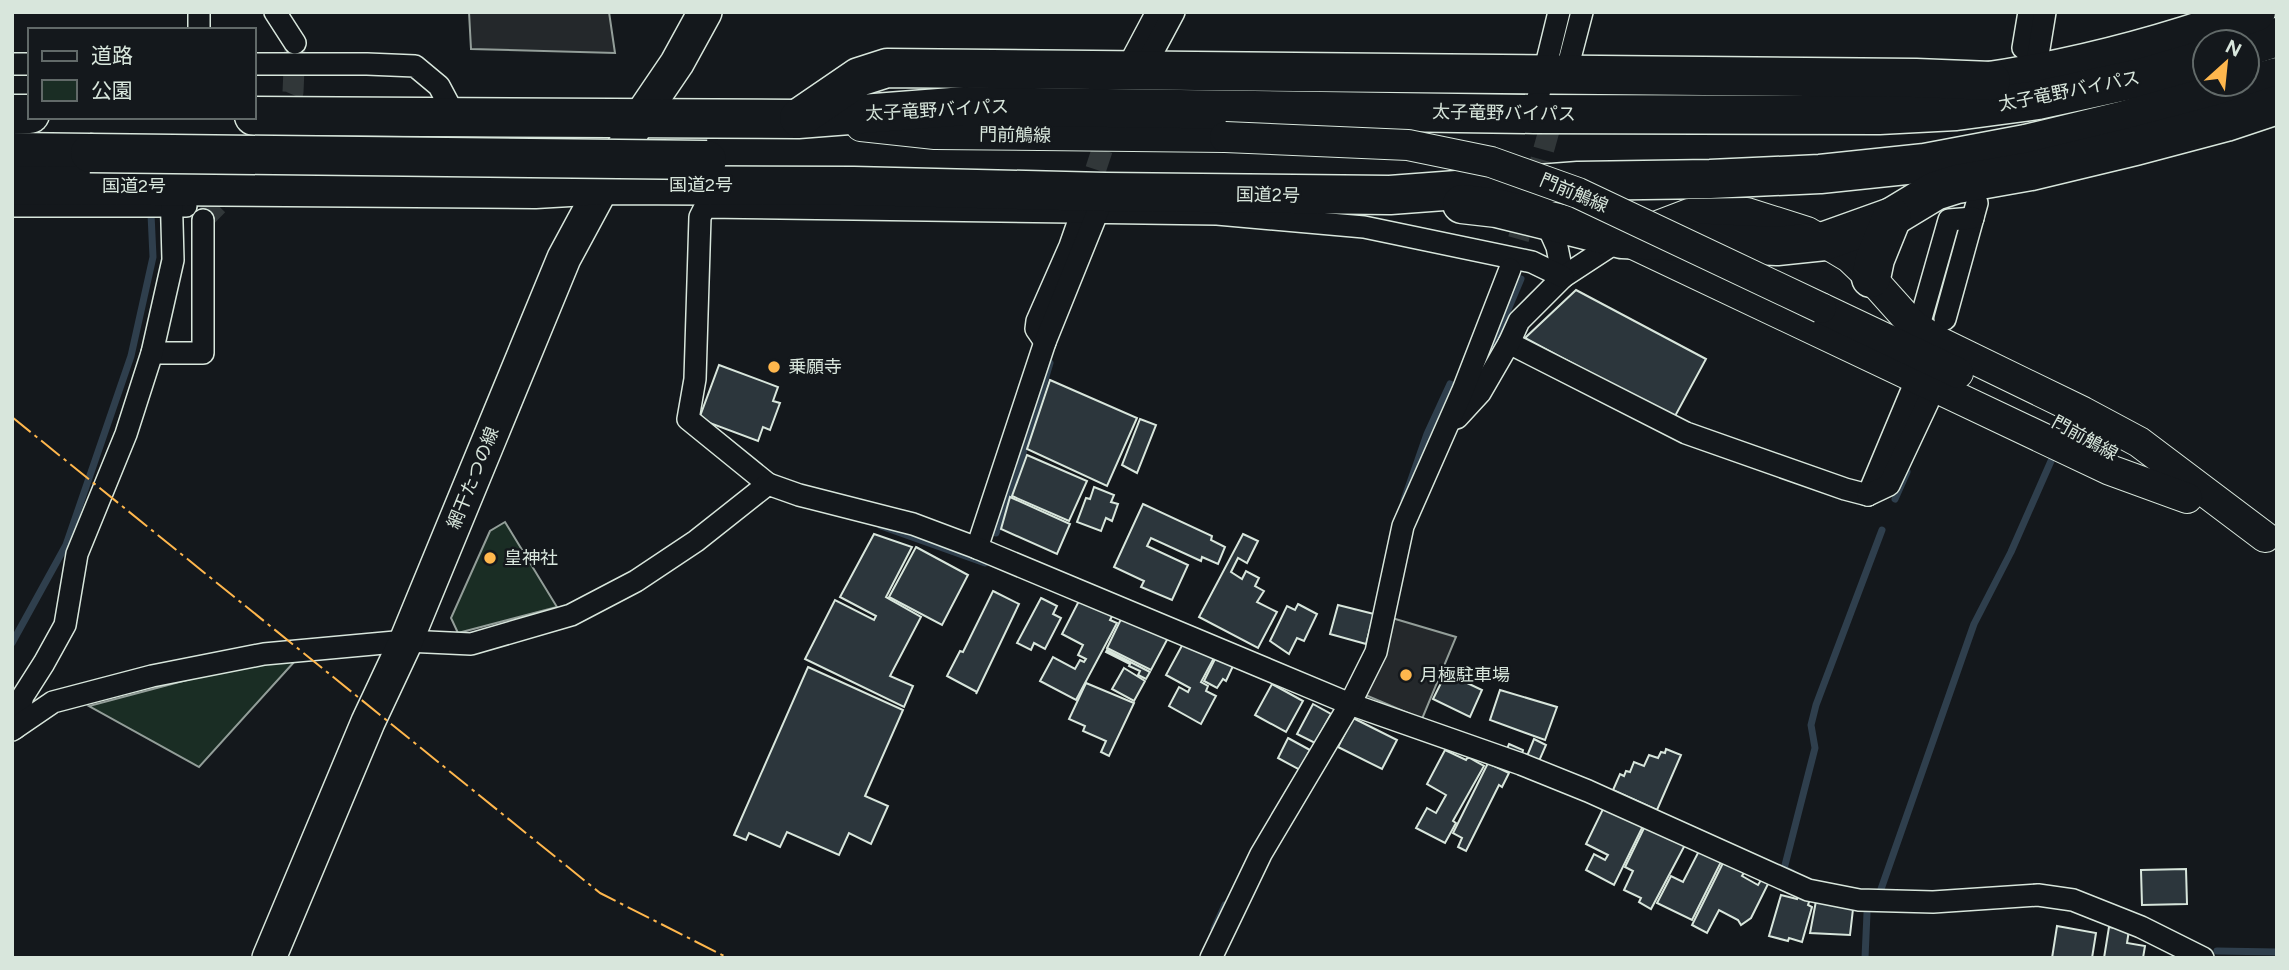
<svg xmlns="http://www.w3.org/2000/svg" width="2289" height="970" font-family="Figtree,'Noto Sans JP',sans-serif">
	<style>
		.green { fill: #1a2d24; stroke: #939e99; stroke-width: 2 }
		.parking { fill: #24282b; stroke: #939e99; stroke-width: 2 }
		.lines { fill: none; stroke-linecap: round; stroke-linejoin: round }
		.stream { stroke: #2f3f4d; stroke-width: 7 }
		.building { fill: #2c363c; stroke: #d8e6dc; stroke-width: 2 }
		.street-tunnel { stroke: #313739; stroke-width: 21; stroke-dasharray: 21 10; stroke-linecap: butt }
		.street-casing { stroke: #d8e6dc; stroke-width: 24 }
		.secondary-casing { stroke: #d8e6dc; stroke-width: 32 }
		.primary-casing { stroke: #d8e6dc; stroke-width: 36 }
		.highway-casing { stroke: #d8e6dc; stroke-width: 41 }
		.street { stroke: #14181c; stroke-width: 21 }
		.secondary { stroke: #14181c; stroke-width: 30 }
		.primary { stroke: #14181c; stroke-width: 33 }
		.highway { stroke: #14181c; stroke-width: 38 }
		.secondary-bridge-casing { stroke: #d8e6dc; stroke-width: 32; stroke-linecap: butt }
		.highway-bridge-casing { stroke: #d8e6dc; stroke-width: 41; stroke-linecap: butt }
		.secondary-bridge { stroke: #14181c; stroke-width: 30 }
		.highway-bridge { stroke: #14181c; stroke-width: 38 }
		.power { stroke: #ffb74d; stroke-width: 2; stroke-dasharray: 24 5 3.5 5; stroke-linecap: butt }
		.poi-dot { fill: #ffb74d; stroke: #14181c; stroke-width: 2.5 }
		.labels { text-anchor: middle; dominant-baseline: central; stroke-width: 5; stroke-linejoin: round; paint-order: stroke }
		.street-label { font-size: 18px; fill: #d8e6dc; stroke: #14181c }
		.poi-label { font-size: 18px; fill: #d8e6dc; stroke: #14181c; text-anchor: start }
	</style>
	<rect width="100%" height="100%" fill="#14181c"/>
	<!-- green -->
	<g class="green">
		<polygon points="505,522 557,607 458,633 451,618 490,531"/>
		<polygon points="295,661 199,767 89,706 247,664"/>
	</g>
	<!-- parking -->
	<g class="parking">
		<polygon points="469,12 609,12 615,53 471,49"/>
		<polygon points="1392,618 1456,637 1422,719 1363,694"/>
	</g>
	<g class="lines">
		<!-- stream -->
		<g class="stream">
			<polyline points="1483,369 1521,279"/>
			<polyline points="1895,499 1907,472"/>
			<polyline points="1404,500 1427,434 1450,384"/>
			<polyline points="881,526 985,563 986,560"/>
			<polyline points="996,533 1013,486 1050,363"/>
			<polyline points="12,643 66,545 131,356 153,257 151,214"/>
			<polyline points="1792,873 1784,869 1815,748 1811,725 1816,705 1882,530"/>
			<polyline points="1873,894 1880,892 1974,624 2011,552 2051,461"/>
			<polyline points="1214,929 1225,905"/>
			<polyline points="2217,951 2277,952"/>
			<polyline points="1865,958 1867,913"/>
		</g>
	</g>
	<!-- building -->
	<g class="building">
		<polygon points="1576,290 1706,359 1674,418 1525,338"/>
		<polygon points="719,365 778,387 773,401 780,403 770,430 763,427 758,441 699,419"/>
		<polygon points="1050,380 1137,418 1107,486 1027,449"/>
		<polygon points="1140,419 1156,425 1137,473 1122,465"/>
		<polygon points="1027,455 1087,481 1069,521 1012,496"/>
		<polygon points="1094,487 1114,495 1111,502 1118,504 1112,521 1106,518 1101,531 1077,522 1086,498 1090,499"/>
		<polygon points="1010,497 1070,524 1057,554 1001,529"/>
		<polygon points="1143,504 1212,536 1211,540 1225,547 1218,564 1202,557 1201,561 1151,538 1147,546 1188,565 1172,600 1141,587 1144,581 1114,567"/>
		<polygon points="874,534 912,547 886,597 921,617 890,676 913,686 904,707 805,659 835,600 874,620 876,616 840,597"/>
		<polygon points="1243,534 1258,541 1247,563 1238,558 1231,572 1242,579 1246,571 1259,578 1255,586 1264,591 1257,602 1277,612 1258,648 1199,617"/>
		<polygon points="916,547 968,575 942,625 889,597"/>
		<polygon points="993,591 1019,604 976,694 977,692 947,676 960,651 963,652"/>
		<polygon points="1081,597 1115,611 1110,620 1117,623 1076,700 1040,681 1053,657 1075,669 1080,660 1084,662 1086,659 1078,655 1083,645 1062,634"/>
		<polygon points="1041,598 1057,606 1053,614 1061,618 1045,649 1034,643 1031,650 1017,643"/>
		<polygon points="1298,604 1317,614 1304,641 1297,638 1289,654 1270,641 1287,606 1295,610"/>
		<polygon points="1338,605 1374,614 1366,644 1330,634"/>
		<polygon points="1122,617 1168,638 1151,670 1107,648"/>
		<polygon points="1185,640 1215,656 1201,682 1208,686 1206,691 1216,696 1201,724 1169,706 1179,687 1188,692 1190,688 1166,675"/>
		<polygon points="1107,650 1150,672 1146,679 1138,675 1140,671 1129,666 1130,664 1106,652"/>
		<polygon points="1217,655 1233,666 1226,681 1223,679 1217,688 1204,681"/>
		<polygon points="808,667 903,710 865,796 888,806 871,844 849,833 839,855 787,832 780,847 749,833 746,840 734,835"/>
		<polygon points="1124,668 1145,681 1134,701 1112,689"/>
		<polygon points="1446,673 1482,690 1470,717 1433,699"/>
		<polygon points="1086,683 1134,703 1109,756 1101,752 1106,741 1083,731 1085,726 1069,719"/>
		<polygon points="1272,684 1303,701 1286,732 1255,715"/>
		<polygon points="1500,690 1557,707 1545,740 1490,720"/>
		<polygon points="1313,704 1331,714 1315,743 1297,734"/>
		<polygon points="1353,718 1397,740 1382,769 1338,747"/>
		<polygon points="1288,738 1310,750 1300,770 1278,758"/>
		<polygon points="1534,739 1546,745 1539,761 1527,756"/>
		<polygon points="1509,744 1523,750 1522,755 1507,749"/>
		<polygon points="1666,749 1681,755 1657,810 1613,790 1620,774 1624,776 1626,771 1630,772 1634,762 1644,766 1649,755 1658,758 1661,752 1665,753"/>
		<polygon points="1445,750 1466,760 1468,757 1484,766 1453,821 1456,823 1445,843 1416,828 1427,808 1436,813 1446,795 1427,784"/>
		<polygon points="1488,763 1509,773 1502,787 1499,785 1466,851 1458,847 1462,838 1453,833"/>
		<polygon points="1603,809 1643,826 1614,885 1586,870 1594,854 1605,860 1608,855 1586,844"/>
		<polygon points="1645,826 1686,843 1651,909 1639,902 1641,898 1624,890 1633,871 1625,867"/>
		<polygon points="1700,849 1722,860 1692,920 1657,903 1671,876 1683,882"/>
		<polygon points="1724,861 1745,871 1742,876 1758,885 1761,880 1768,884 1751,918 1741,925 1738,920 1719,910 1707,933 1692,925"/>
		<polygon points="2186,869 2187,904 2142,905 2141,870"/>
		<polygon points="1781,895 1797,899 1798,895 1810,899 1808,905 1812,907 1802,942 1789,938 1788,941 1769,936"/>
		<polygon points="1816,901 1853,909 1850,935 1810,933"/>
		<polygon points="2057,926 2096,933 2092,958 2052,958"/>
		<polygon points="2109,927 2129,930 2127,943 2145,946 2143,958 2104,958"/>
	</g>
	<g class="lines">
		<!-- street-tunnel -->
		<g class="street-tunnel">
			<polyline points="280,123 293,92 295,46"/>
			<polyline points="1086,199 1111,123"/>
			<polyline points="203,220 236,186"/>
			<polyline points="1510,269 1567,67"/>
		</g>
		<!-- street casing -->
		<g class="street-casing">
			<g id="street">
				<polyline points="275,12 295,43"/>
				<polyline points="199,30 199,12"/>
				<polyline points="2023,48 2029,12"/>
				<polyline points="1570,58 1582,12"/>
				<polyline points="1131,61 1157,12"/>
				<polyline points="12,64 30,64"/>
				<polyline points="254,64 367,64 415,66 439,86 456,118"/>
				<polyline points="2035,73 2045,12"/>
				<polyline points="1143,76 1143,70 1174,12"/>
				<polyline points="1534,114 1559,12"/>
				<polyline points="12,206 186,206"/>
				<polyline points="1545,220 1557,247 1563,277"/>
				<polyline points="1945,319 1977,203"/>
				<polyline points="1918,329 1949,220 1973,218"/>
				<polyline points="1045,342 1036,329 1037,321 1070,246 1078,223"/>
				<polyline points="1509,343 1686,433 1845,489 1868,495 1917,378"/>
				<polyline points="152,353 203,353 203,220"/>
				<polyline points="1457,418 1480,393 1509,343 1519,321 1563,277 1621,239"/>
				<polyline points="768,484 688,419 695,379 700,217 705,207 1217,214 1364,227 1532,262 1563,277"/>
				<polyline points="1868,495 1889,485 1928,402"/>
				<polyline points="977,548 1045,342 1102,201"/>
				<polyline points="15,728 23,696 44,663 65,625 77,554 126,434 152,353 173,260 171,186"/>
				<polyline points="12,730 53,702 152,676 264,654 406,641 471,644 571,615 636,581 696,541 768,484 799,495 913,524 977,548 1350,704 1521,764 1588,791 1808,890 1859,900 1933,902 2038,895 2073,900 2141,927 2203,958"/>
				<polyline points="1211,958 1261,854 1350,704 1376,652 1403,526 1463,390 1510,269"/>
			</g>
		</g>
		<!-- secondary casing -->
		<g class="secondary-casing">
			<g id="secondary">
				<polyline points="861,126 935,134 1225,137"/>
				<polyline points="1634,235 1689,214 1747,213 1807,232 1849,257 1871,278 1914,326 1941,343 2083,412 2139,442 2265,537"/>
				<polyline points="1631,243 2110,470 2187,498"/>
				<polyline points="1821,308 1958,373"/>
			</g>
		</g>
		<!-- primary casing -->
		<g class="primary-casing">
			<polyline id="primary" points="269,958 368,722 406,641 564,258 639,119 677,63 705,12"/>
		</g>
		<!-- highway casing -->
		<g class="highway-casing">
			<g id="highway">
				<polyline points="2247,47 2277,37"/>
				<path d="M 1976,83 C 2072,70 2165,45 2256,12"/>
				<polyline points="12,114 30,114"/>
				<polyline points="254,116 798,119 965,106 1534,114 1879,115 1956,111 2038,100 2144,77 2205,59"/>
				<polyline points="799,118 859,77 887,68 1916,78 1991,81"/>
				<polyline points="12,152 90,153"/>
				<polyline points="12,185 535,189 604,185 854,186 1105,192 1390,195 1578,181 1710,179 1820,174 1925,163 2026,144 2121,121 2277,77"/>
				<polyline points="1462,204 1497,208 1622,239 1777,246 1825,241 1892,217 1935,191 1957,184 2031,171 2135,146 2226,122 2277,105"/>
				<polyline points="1871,278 1875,259 1892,217"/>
			</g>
		</g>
		<!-- street -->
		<use href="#street" class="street"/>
		<!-- secondary -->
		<use href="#secondary" class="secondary"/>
		<!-- primary -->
		<use href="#primary" class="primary"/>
		<!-- highway -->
		<use href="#highway" class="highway"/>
		<!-- secondary-bridge casing -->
		<g class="secondary-bridge-casing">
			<polyline id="secondary-bridge" points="1225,137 1408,145 1491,162 1578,193 1821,308"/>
		</g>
		<!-- highway-bridge casing -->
		<g class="highway-bridge-casing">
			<polyline id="highway-bridge" points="90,153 707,160"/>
		</g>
		<!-- secondary-bridge -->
		<use href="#secondary-bridge" class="secondary-bridge"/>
		<!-- highway-bridge -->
		<use href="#highway-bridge" class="highway-bridge"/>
		<!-- power -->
		<polyline class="power" points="12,417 600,893 728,958"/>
	</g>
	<!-- markers -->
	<g class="poi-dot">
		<circle cx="774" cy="367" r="7"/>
		<circle cx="490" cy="558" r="7"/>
		<circle cx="1406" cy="675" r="7"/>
	</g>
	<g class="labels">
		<!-- street labels -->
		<g class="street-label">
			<text transform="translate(2069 91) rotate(-11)">太子竜野バイパス</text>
			<text transform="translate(937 110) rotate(-3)">太子竜野バイパス</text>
			<text transform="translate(1504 113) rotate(1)">太子竜野バイパス</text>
			<text transform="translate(1015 135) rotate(1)">門前鵤線</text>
			<text x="701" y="185">国道2号</text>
			<text x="134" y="186">国道2号</text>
			<text transform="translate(1574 193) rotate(23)">門前鵤線</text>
			<text transform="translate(1268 195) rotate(1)">国道2号</text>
			<text transform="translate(2085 438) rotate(29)">門前鵤線</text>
			<text transform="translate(473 478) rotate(-68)">網干たつの線</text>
		</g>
		<!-- poi labels -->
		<g class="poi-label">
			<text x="788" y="367">乗願寺</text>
			<text x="504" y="558">皇神社</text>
			<text x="1420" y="675">月極駐車場</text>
		</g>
	</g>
	<!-- border -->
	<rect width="2289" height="970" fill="none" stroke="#d8e6dc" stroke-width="28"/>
	<!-- legend -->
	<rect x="28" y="28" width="228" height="91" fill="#14181c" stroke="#626a69" stroke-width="2"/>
	<rect x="42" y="51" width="35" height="10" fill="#14181c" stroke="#626a69" stroke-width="2"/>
	<text x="91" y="63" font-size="21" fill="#d8e6dc">道路</text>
	<rect x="42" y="80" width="35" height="21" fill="#1a2d24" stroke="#626a69" stroke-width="2"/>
	<text x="91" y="98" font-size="21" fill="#d8e6dc">公園</text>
	<!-- north arrow -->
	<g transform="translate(2226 63) rotate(27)"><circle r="33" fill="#14181c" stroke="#626a69" stroke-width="2"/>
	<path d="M0-5L12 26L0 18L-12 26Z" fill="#ffb74d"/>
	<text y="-10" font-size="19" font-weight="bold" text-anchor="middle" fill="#d8e6dc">N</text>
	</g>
</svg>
